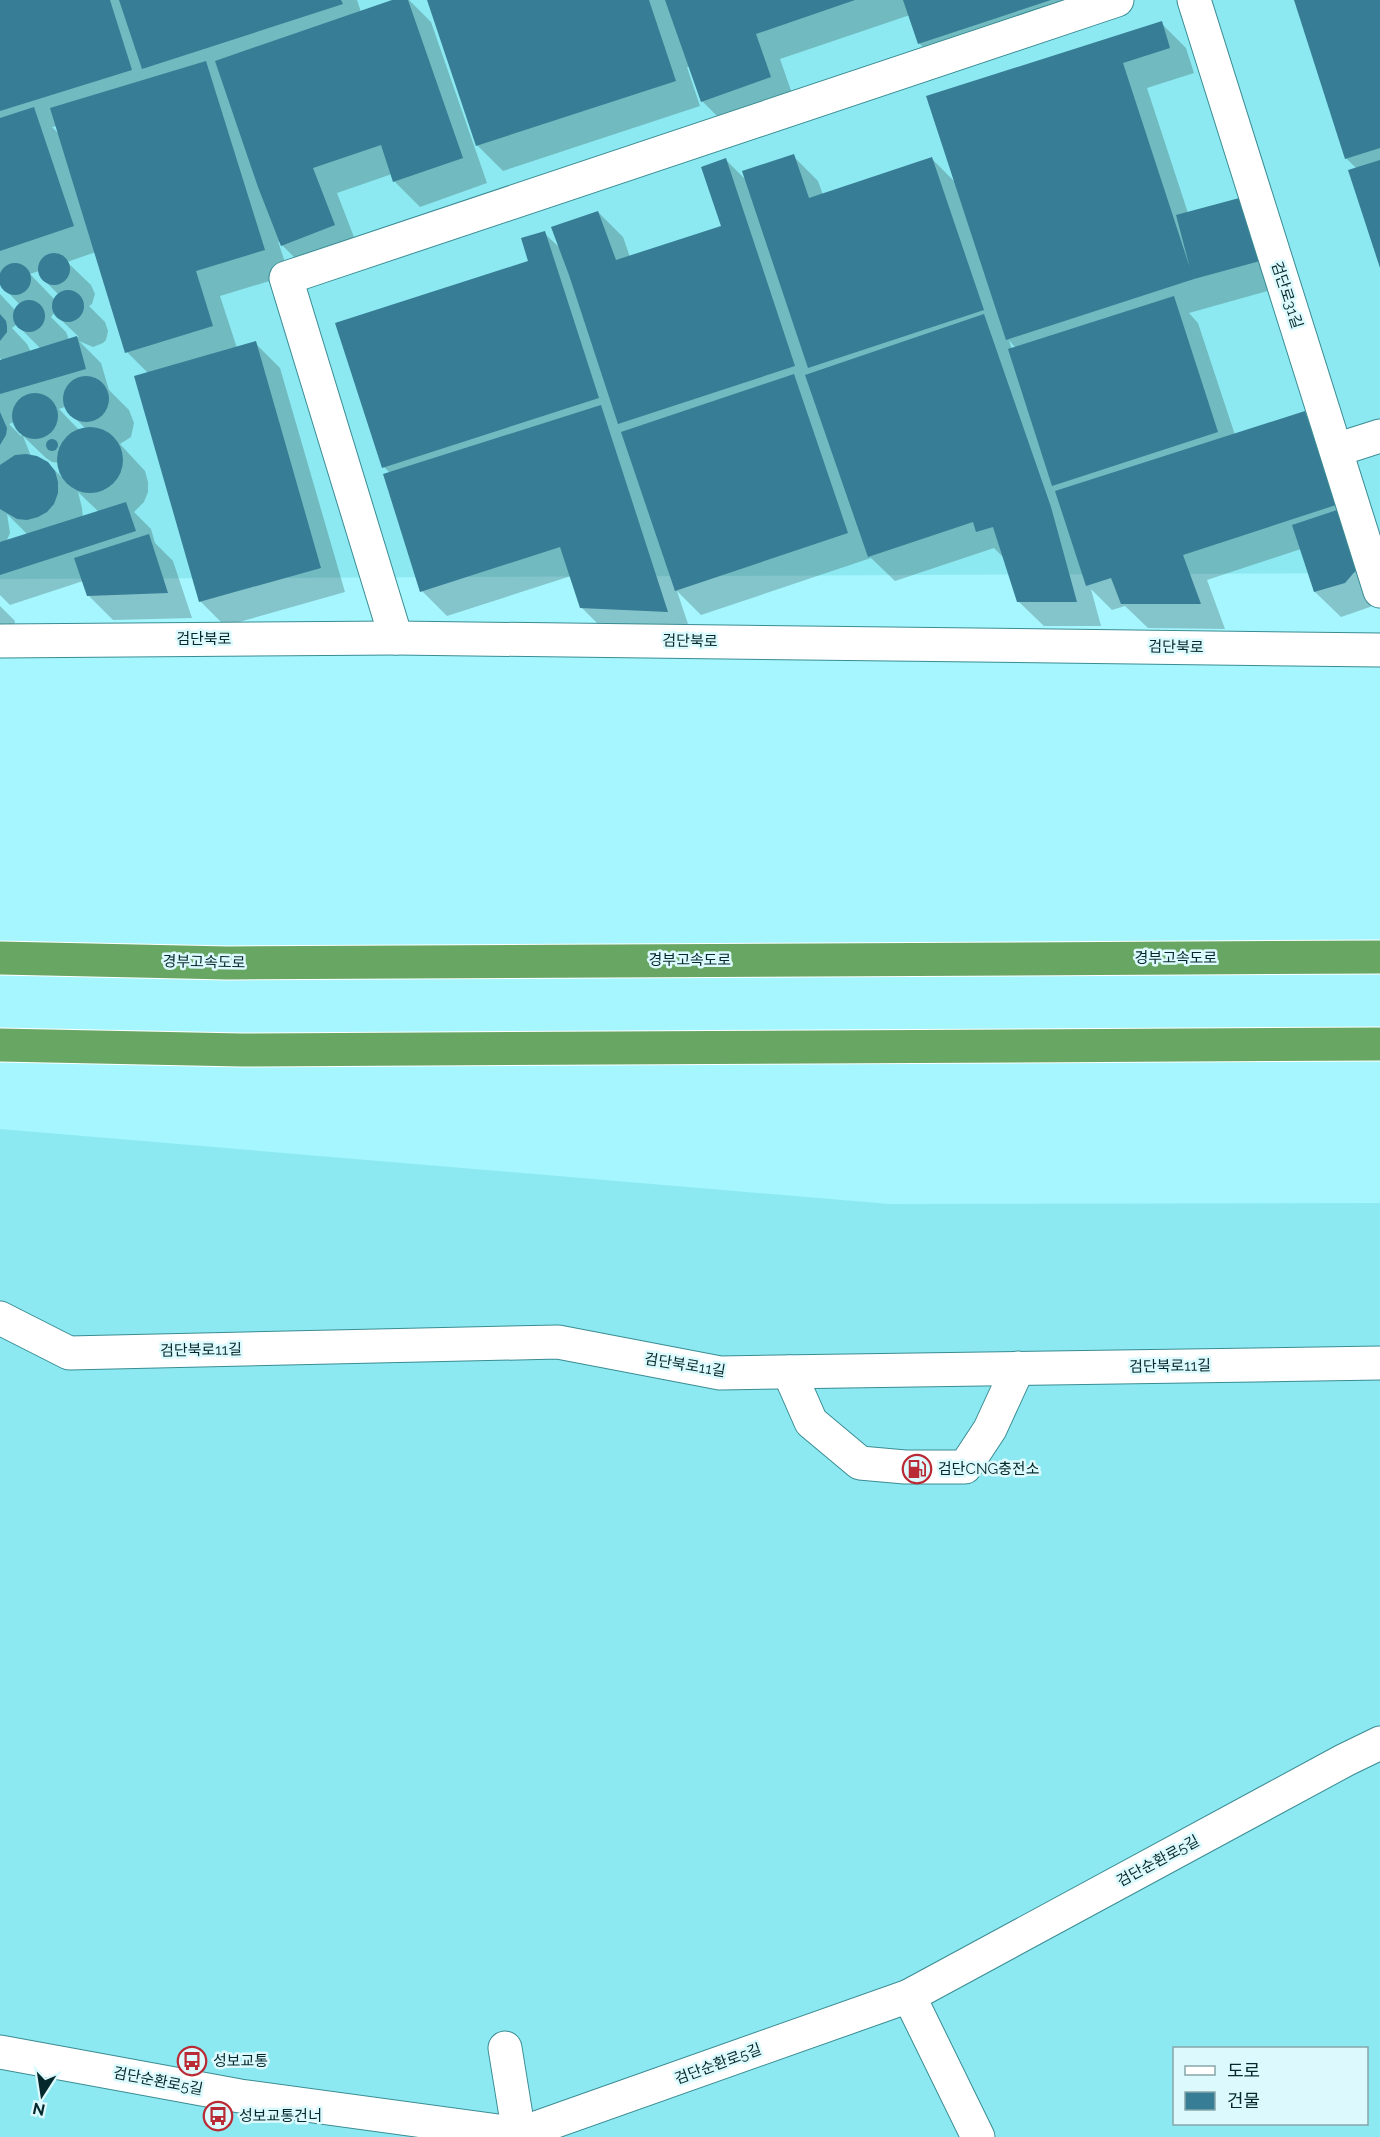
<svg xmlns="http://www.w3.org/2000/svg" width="1380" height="2137" font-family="Raleway,'Noto Sans KR',sans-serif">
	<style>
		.built { fill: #8de9f1; fill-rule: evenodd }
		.shadow { fill: #0003; fill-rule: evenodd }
		.building { fill: #367d95 }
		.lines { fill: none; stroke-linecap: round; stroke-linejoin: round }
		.minor-casing { stroke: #3a8c93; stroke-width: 35 }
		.highway-casing { stroke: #fff; stroke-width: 35 }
		.minor { stroke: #fff; stroke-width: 33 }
		.highway { stroke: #68a664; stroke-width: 33 }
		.labels { text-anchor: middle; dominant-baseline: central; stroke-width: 5; stroke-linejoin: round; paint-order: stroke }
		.street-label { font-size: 15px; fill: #04282b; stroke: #dcfafd }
		.poi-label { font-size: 15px; fill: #04282b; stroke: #dcfafd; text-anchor: start }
	</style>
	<rect width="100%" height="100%" fill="#a5f6fe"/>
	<!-- built -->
	<g class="built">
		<polygon points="0,0 1380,0 1380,573 0,579"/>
		<path d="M 0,1129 L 890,1204 L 1380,1203 L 1380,2137 L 0,2137 ZM 1174,2048 L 1366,2048 L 1366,2124 L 1174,2124 Z"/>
	</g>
	<!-- shadow -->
	<g class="shadow">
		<path d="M 0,0 L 357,0 L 361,12 L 396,0 L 409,0 L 431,22 L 487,183 L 420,207 L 395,182 L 392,174 L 337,193 L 359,250 L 307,270 L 278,241 L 289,275 L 220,296 L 237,348 L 255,343 L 280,368 L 345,592 L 225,626 L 200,601 L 148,373 L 127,352 L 96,252 L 67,262 L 91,285 L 95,294 L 92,304 L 89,306 L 105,322 L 108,331 L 106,340 L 103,343 L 93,347 L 79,341 L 101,363 L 109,390 L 129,410 L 134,423 L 131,437 L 120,444 L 145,471 L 148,482 L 148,492 L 144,502 L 134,512 L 151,529 L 155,543 L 173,561 L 192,618 L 113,620 L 88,595 L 83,581 L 10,605 L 0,595 L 0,361 L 2,360 L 0,358 L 0,294 L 15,310 L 20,305 L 0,284 ZM 57,126 L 59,134 L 52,127 ZM 39,271 L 45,281 L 58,294 L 55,300 L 30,274 ZM 54,313 L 58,317 L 79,337 L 69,340 L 66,332 L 51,317 ZM 17,324 L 19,327 L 41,349 L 31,352 L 27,344 L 12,328 ZM 67,406 L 72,415 L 86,429 L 79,430 L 59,409 ZM 15,422 L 22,435 L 21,436 L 9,424 ZM 23,436 L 46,458 L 52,462 L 59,463 L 60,471 L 66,481 L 47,463 L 31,456 ZM 78,492 L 99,512 L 83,518 L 82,508 ZM 7,514 L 28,535 L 6,542 L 10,533 Z"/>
		<polygon points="429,0 1128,0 944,69 919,43 910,15 780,59 795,102 727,126 702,101 690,67 687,67 700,106 503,171 478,146"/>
		<polygon points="1296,0 1380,0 1380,262 1357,169 1346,158"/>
		<path d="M 1161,23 L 1186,48 L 1194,73 L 1147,88 L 1188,213 L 1242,199 L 1285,286 L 1189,313 L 1198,323 L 1235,435 L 1304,413 L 1329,438 L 1380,597 L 1370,607 L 1341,617 L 1315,592 L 1301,549 L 1207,580 L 1225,629 L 1148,628 L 1125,606 L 1112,610 L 1091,589 L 1101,626 L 1044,626 L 1018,601 L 1003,557 L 994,548 L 895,581 L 871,558 L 701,615 L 677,591 L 692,636 L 606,632 L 581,607 L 571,576 L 447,616 L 422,591 L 390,473 L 384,467 L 530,262 L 544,233 L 561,249 L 598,212 L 623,237 L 630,257 L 723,227 L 726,160 L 747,181 L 793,156 L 818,181 L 823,195 L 932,159 L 956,183 ZM 1009,340 L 1013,345 L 1016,348 L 1012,349 Z"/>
		<polygon points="0,606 15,621 14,627 0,628"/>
	</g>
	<!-- building -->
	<g class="building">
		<polygon points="0,0 110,0 132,70 0,111"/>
		<polygon points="119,0 341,0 343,4 142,69"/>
		<polygon points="392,0 408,0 463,158 393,182 381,145 313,168 335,225 281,246 258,187 215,61"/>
		<polygon points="427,0 649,0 676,81 476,146"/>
		<polygon points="665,0 855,0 756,34 771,77 701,102"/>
		<polygon points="903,0 1051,0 918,44"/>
		<polygon points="1294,0 1380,0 1380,148 1345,159"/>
		<polygon points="1162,21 1170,48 1123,63 1190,268 1176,215 1243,197 1260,261 1194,279 1006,340 926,96"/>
		<polygon points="206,61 265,250 196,271 213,326 125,353 50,108"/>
		<polygon points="34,107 74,226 0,251 0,118"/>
		<polygon points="794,154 809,198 932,157 984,310 808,368 742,171"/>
		<polygon points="726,158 795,366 618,424 569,275 551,227 598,211 616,260 721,226 701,167"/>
		<polygon points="1380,160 1380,268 1348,170"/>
		<polygon points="545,231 599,398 382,468 335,323 528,261 521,238"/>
		<circle cx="54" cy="269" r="16"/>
		<circle cx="15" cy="279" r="16"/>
		<circle cx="68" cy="306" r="16"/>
		<polygon points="1174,296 1218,432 1052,486 1008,349"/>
		<circle cx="29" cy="316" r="16"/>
		<polygon points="0,314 6,321 7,326 7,332 0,341"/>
		<polygon points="984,314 1051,507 1077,602 1017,602 993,527 976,532 973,522 868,557 805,375"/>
		<polygon points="77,336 86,369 0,394 0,360"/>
		<polygon points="256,341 321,568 199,602 134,376"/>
		<polygon points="794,374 848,533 675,591 621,432"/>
		<circle cx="86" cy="399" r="23"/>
		<circle cx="35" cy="416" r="23"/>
		<polygon points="601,405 668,612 580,608 560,547 420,592 383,474"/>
		<polygon points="1305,411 1336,505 1183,555 1201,604 1121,604 1111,578 1086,586 1055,491"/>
		<polygon points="0,412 7,428 6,435 0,445"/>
		<circle cx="90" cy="460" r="33"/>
		<circle cx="52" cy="445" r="6"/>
		<polygon points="26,454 37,456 48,462 55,471 58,482 58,493 54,504 47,512 38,517 27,520 17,519 0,509 0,465 15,455"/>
		<polygon points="126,502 136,531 0,575 0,542"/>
		<polygon points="1337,510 1357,569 1345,583 1314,592 1292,525"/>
		<polygon points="149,534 168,593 87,596 74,558"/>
	</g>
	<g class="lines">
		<!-- minor casing -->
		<g class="minor-casing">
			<g id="minor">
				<polyline points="1194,0 1380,591"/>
				<polyline points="1336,450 1380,436"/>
				<polyline points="396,638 286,278 1117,0"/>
				<polyline points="0,641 396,638 1380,650"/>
				<polyline points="0,1318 69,1353 558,1342 720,1373 1380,1363"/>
				<polyline points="789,1372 811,1422 860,1463 905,1467 965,1467 990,1429 1018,1368"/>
				<polyline points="909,1996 978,2137"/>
				<polyline points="505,2048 519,2134"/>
				<polyline points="0,2052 240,2096 519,2134 909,1996 1345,1760 1380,1743"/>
			</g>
		</g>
		<!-- highway casing -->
		<g class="highway-casing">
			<g id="highway">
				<polyline points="0,958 228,963 1380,957"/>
				<polyline points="0,1045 241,1050 1380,1044"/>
			</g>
		</g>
		<!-- minor -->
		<use href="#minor" class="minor"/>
		<!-- highway -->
		<use href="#highway" class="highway"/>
	</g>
	<!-- icons -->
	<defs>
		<g id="fuel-ring" transform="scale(1.5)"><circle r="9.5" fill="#dcfafd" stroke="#ba2a34" stroke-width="1.5"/><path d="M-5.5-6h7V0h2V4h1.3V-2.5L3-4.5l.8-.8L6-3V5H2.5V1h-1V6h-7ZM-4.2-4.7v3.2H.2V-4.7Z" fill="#ba2a34"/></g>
		<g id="bus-ring" transform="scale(1.5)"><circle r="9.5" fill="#dcfafd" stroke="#ba2a34" stroke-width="1.5"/><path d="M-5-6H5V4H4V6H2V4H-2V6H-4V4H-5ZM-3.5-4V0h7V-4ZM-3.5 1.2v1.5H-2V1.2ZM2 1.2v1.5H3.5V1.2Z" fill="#ba2a34"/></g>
	</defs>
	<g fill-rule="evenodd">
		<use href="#fuel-ring" x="917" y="1469"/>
		<use href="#bus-ring" x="192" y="2061"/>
		<use href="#bus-ring" x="218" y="2116"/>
	</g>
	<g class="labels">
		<!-- street labels -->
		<g class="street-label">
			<text transform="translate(1287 295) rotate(72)">검단로31길</text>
			<text x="204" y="639">검단북로</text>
			<text transform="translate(690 641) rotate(1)">검단북로</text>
			<text transform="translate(1176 647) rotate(1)">검단북로</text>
			<text x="1176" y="958">경부고속도로</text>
			<text x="690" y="960">경부고속도로</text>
			<text transform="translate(204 962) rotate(1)">경부고속도로</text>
			<text transform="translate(201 1350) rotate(-1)">검단북로11길</text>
			<text transform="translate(685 1365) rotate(9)">검단북로11길</text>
			<text transform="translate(1170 1366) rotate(-1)">검단북로11길</text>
			<text transform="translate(1158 1861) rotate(-28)">검단순환로5길</text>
			<text transform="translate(718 2064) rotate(-20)">검단순환로5길</text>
			<text transform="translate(158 2081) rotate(11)">검단순환로5길</text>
		</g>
		<!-- poi labels -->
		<g class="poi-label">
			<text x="938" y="1469">검단CNG충전소</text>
			<text x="213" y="2061">성보교통</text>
			<text x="239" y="2116">성보교통건너</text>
		</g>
	</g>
	<!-- legend -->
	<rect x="1173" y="2047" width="195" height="78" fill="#dcfafd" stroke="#86a6a9" stroke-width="1.5"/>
	<rect x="1185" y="2066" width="30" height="9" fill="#ffffff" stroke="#86a6a9" stroke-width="1.5"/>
	<text x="1227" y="2077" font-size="18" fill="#04282b">도로</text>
	<rect x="1185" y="2092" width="30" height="18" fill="#367d95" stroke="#86a6a9" stroke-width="1.5"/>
	<text x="1227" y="2107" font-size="18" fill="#04282b">건물</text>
	<!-- north arrow -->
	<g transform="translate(42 2095) rotate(192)" stroke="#dcfafd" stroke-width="4.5" paint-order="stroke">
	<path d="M0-4.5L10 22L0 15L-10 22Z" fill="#04282b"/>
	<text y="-9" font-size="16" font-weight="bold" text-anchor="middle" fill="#04282b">N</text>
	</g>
</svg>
